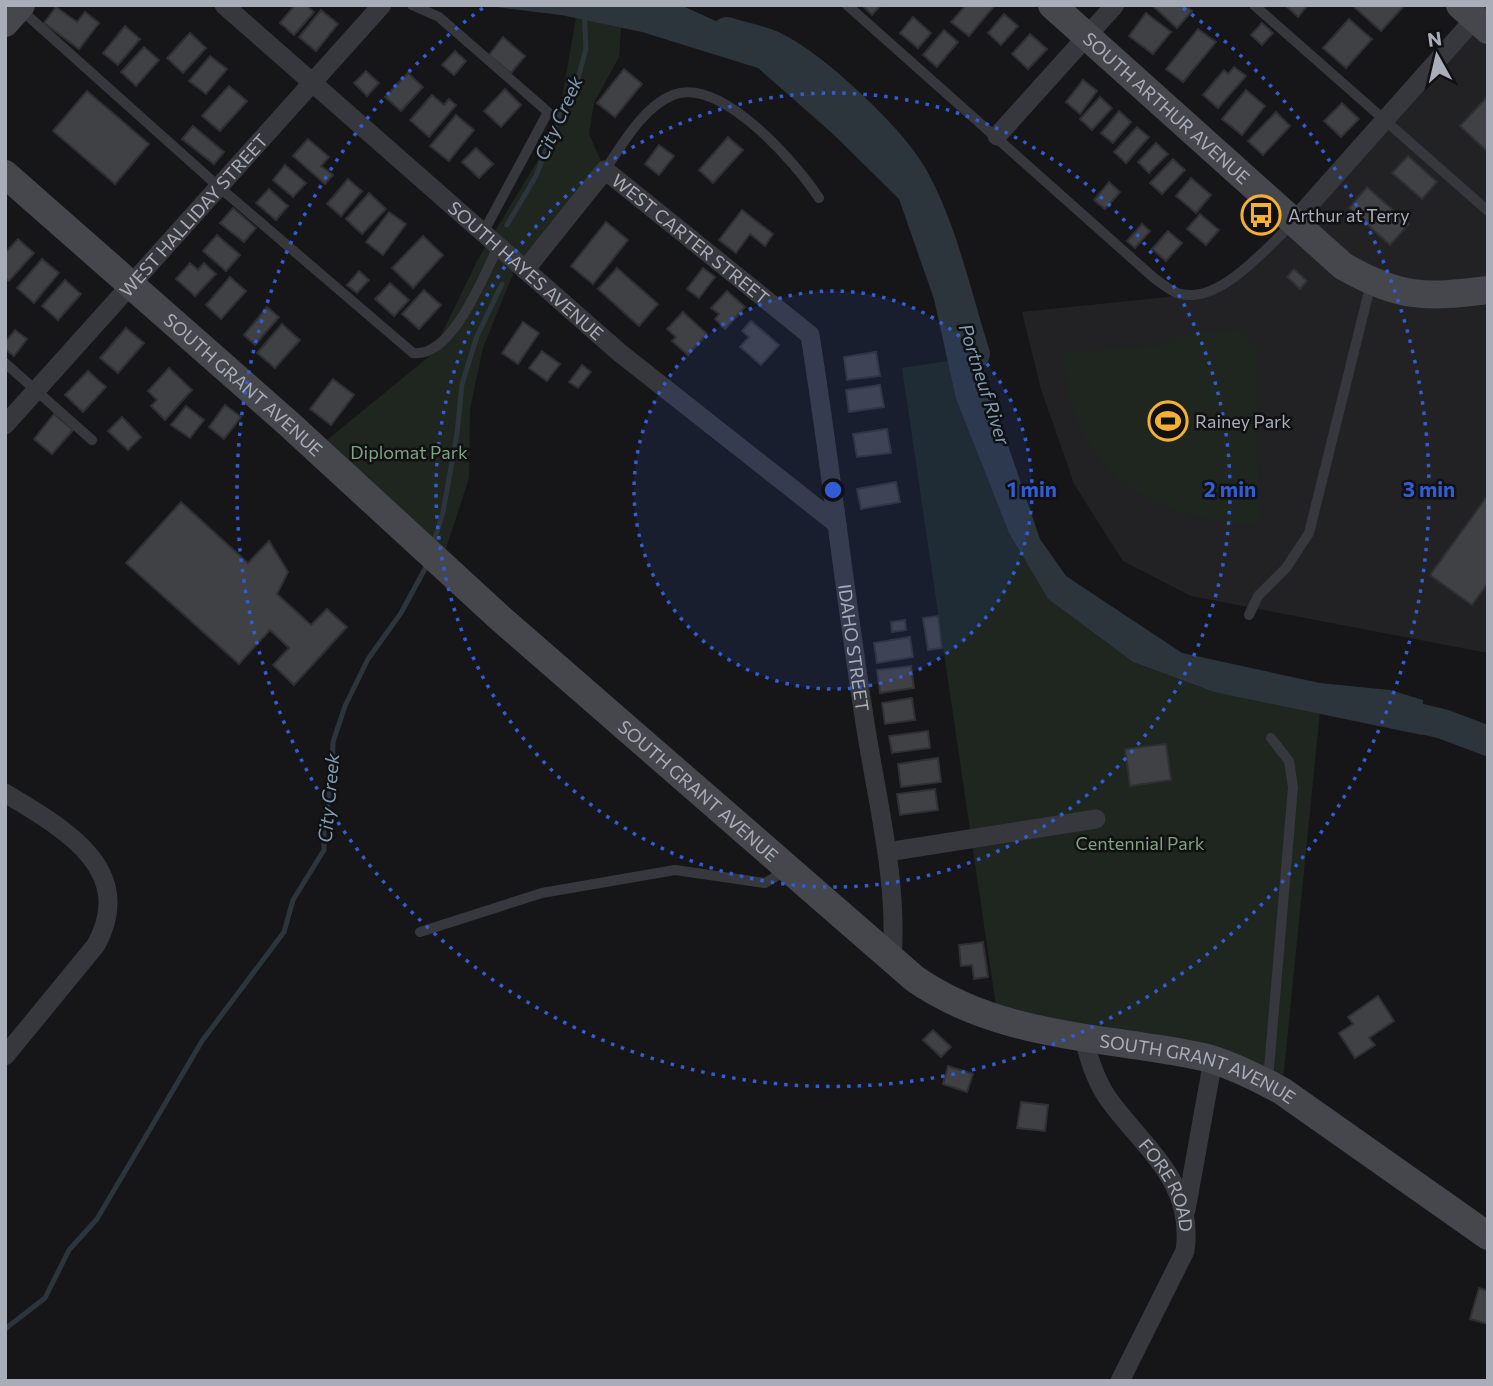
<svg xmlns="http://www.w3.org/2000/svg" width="1493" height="1386" font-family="Commissioner,sans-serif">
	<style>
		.built { fill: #222225 }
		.green { fill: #1e261f }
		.water { fill: #2c353c }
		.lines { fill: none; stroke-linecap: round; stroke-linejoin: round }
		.stream { stroke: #2c353c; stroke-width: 5 }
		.river { stroke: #2c353c; stroke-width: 30 }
		.building { fill: #404145; stroke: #303034; stroke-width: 2 }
		.lane { stroke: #37383d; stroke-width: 10 }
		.street { stroke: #37383d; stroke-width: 19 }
		.secondary { stroke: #45474d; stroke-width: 28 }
		.ring { fill: none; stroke: #325cd3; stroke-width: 3.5; stroke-dasharray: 3.5 7 }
		.labels { text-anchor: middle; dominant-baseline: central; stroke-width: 5; stroke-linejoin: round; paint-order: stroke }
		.street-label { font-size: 18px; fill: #a8adb8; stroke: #111113 }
		.poi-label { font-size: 18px; fill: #a8adb8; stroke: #111113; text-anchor: start }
		.park-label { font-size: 18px; fill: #7fa381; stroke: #111113 }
		.water-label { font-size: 19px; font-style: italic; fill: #7f9bb3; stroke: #111113 }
		.centre { fill: #325cd3; stroke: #111113; stroke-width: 3.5 }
		.ring-label { font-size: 21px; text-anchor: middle; font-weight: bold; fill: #325cd3; stroke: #111113; stroke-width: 5; stroke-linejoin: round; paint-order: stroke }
	</style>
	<rect width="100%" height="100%" fill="#161618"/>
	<!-- built -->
	<polygon class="built" points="1488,5 1488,653 1191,596 1123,561 1074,484 1041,389 1022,312 1206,293 1236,277"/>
	<!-- green -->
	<g class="green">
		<polygon points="576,18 621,27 619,57 594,103 589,134 605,170 518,264 508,286 483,348 470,409 469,478 441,564 316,449 432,354 478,259 538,160 561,103"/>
		<path d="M 1238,329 L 1256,348 L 1259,525 C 1174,522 1096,491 1070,401 C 1066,386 1065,368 1063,353 L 1169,344 L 1181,335 Z"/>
		<polygon points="948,361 956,399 1009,533 1048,599 1133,662 1214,692 1320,712 1282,1091 1249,1073 998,1020 902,368"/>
	</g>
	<!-- water -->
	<polygon class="water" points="481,5 685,7 766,44 855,108 922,194 1040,539 1066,576 1182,653 1320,683 1390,690 1423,700 1422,735 1214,692 1133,662 1048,599 1009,533 956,399 934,299 899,199 833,134 758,68 642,32 561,15"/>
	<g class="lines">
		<!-- stream -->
		<g class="stream">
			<polyline points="507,225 536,176 561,111 573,96 586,49 584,5"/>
			<polyline points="433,545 443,512 457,434 462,384 477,336 502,284"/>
			<polyline points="5,1329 45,1298 69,1250 97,1219 202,1041 284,932 293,900 324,850 324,822 332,780 333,742 345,706 368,659 401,613 427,565"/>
		</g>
		<!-- river -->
		<g class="river">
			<path d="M 727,32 C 742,37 759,40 773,46 C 815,66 895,141 916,182 C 944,235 957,298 975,354"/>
			<polyline points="1384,710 1443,724 1488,741"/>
		</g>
	</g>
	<!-- building -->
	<g class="building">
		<polygon points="295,5 306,5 314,12 294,35 280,23"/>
		<polygon points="862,5 881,5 872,15"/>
		<polygon points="966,5 995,5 969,36 951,22"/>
		<polygon points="1156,5 1185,5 1192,11 1177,28 1154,7"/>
		<polygon points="1285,5 1308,5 1298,17"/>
		<polygon points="1352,5 1405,5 1381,31"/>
		<polygon points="56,7 77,22 85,12 99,23 79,49 44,23"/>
		<polygon points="321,10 338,24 316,51 299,37"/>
		<polygon points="1146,13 1171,32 1153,54 1129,36"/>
		<polygon points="1004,14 1018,26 1001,45 988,33"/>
		<polygon points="913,17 931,33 918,48 900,33"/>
		<polygon points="1349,19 1372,39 1346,68 1323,48"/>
		<polygon points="1262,23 1273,33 1262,45 1251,35"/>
		<polygon points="125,26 140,39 118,65 103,53"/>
		<polygon points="1198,29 1216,42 1183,82 1166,69"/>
		<polygon points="944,30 958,42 937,67 923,55"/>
		<polygon points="190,33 206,48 183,73 167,58"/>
		<polygon points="1030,34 1047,49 1028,69 1012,54"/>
		<polygon points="503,37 525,56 511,73 489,55"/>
		<polygon points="144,47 159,60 136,86 121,72"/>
		<polygon points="455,51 466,61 454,75 442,65"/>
		<polygon points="210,56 227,69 206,94 189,81"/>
		<polygon points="1234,67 1246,76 1218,108 1203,95 1224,70 1228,74"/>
		<polygon points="624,69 642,84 615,117 597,103"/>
		<polygon points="366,71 379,83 367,96 354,83"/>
		<polygon points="408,73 423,87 401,111 385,97"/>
		<polygon points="1083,80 1097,91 1080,114 1066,102"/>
		<polygon points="229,86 247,101 220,131 202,116"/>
		<polygon points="505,89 521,105 501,127 484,111"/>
		<polygon points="1246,90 1265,106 1242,135 1222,119"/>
		<polygon points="87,91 149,144 115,184 53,131"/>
		<polygon points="432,95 444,105 449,99 456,105 429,137 410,120"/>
		<polygon points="1488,96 1488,152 1460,126"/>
		<polygon points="1100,97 1112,108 1092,130 1080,119"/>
		<polygon points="1342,103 1359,119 1341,137 1324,121"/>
		<polygon points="1119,111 1131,122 1113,143 1101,133"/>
		<polygon points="1276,112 1290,126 1263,155 1248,141"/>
		<polygon points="456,115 474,130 449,161 430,146"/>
		<polygon points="193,126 224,152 214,164 182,139"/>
		<polygon points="1137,127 1149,137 1126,163 1114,152"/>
		<polygon points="728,137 743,150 713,183 699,170"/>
		<polygon points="308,139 329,157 321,166 333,175 325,184 293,156"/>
		<polygon points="1156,143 1168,154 1149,173 1138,162"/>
		<polygon points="659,145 674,156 659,175 645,164"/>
		<polygon points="476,148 493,164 479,178 462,162"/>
		<polygon points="1408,156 1437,182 1422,199 1392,173"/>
		<polygon points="1173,159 1185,170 1162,194 1150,183"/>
		<polygon points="285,165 306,183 293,197 273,180"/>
		<polygon points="1191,178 1211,195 1196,213 1176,196"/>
		<polygon points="348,179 362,191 341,216 327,204"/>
		<polygon points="1109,182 1120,192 1105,209 1094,200"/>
		<polygon points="1367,187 1409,224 1390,245 1349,208"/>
		<polygon points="269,189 288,206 276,220 256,203"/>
		<polygon points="369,193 386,209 362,234 346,219"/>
		<polygon points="233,208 256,228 244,242 220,223"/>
		<polygon points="742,210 773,234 765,246 750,234 736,253 719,240"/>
		<polygon points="389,212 406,224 383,255 366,242"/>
		<polygon points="1200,214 1219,230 1206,245 1187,229"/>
		<polygon points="606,222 628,240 593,284 571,266"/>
		<polygon points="1142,224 1150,231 1135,248 1127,241"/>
		<polygon points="1168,231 1182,243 1166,261 1152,249"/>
		<polygon points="217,235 240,255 226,271 203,251"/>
		<polygon points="423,236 443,255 413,288 392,268"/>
		<polygon points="18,239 34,253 9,281 5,278 5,253"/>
		<polygon points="42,259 59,273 34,303 17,288"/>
		<polygon points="190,263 198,270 204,263 216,274 195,296 176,279"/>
		<polygon points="617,268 658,304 639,326 598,289"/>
		<polygon points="703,268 715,277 699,298 687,289"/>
		<polygon points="1294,269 1307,281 1300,289 1287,277"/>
		<polygon points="359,271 369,280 357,293 347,285"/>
		<polygon points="230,277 246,291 221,319 206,305"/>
		<polygon points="65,280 81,294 58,320 42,306"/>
		<polygon points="390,283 409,300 394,316 375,299"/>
		<polygon points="424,290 441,305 419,329 402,314"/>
		<polygon points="727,291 745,307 725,329 715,319 719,314 711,308"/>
		<polygon points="267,307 279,317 255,345 244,335"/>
		<polygon points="683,312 707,334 688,355 672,341 676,337 667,329"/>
		<polygon points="751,321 779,345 761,365 740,347 749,337 742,331"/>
		<polygon points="523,322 539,333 518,364 502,353"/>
		<polygon points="282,324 300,340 275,368 257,353"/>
		<polygon points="126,328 144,343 118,373 100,358"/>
		<polygon points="15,330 27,339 14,356 5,349 5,342"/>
		<polygon points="542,351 560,364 547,381 529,368"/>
		<polygon points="876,352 880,376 847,380 844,357"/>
		<polygon points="582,365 591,372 578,388 569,382"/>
		<polygon points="169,368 192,390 165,420 151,406 157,400 148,391"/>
		<polygon points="88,371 106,387 83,412 65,395"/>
		<polygon points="333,379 354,395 331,425 310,409"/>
		<polygon points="880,385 884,407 849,412 846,390"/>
		<polygon points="225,405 241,417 224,439 209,427"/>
		<polygon points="186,406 204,420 190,438 171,425"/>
		<polygon points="54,414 73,430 52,454 34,439"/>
		<polygon points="122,417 141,437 128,450 108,431"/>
		<polygon points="887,429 891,453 857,457 853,434"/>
		<polygon points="896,482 900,502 861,509 857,489"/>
		<polygon points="1488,495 1488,583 1472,605 1430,575"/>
		<polygon points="181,502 248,563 269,541 288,572 277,594 311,625 327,609 347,627 294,685 273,665 289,648 270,630 239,664 126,563"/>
		<polygon points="938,616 942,648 928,650 923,618"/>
		<polygon points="905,620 906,630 892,632 891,622"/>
		<polygon points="910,637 913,657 877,663 874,643"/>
		<polygon points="911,666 914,688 880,693 877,670"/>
		<polygon points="912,698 915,720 885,724 882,703"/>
		<polygon points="928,731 930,748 892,753 889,736"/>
		<polygon points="1166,744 1171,780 1130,786 1125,749"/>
		<polygon points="938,758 941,782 901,787 898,764"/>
		<polygon points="935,789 938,810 900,815 897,794"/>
		<polygon points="983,942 988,977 974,979 972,965 961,966 959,945"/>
		<polygon points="1378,996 1394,1021 1369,1038 1375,1045 1355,1058 1339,1033 1353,1024 1348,1017"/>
		<polygon points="933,1030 951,1047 941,1057 923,1040"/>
		<polygon points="948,1066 973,1074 967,1092 943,1084"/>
		<polygon points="1021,1102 1048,1105 1045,1131 1017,1128"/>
		<polygon points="1479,1288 1488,1291 1488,1324 1470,1319"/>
	</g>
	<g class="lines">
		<!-- lane -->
		<g class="lane">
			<polyline points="412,5 439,17 548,112 483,233"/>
			<path d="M 847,5 L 1154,278 C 1161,283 1169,290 1177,293 C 1218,307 1267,247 1293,223"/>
			<polyline points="1254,5 1488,211"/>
			<path d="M 19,8 L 219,187 L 413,353 C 452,358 483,277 498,247"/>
			<path d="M 605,170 C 622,145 643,107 673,95 C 721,76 796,163 819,198"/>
			<polyline points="5,363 92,440"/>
			<polyline points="1249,615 1258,596 1286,568 1309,533 1371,283"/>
			<polyline points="420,932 542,893 675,870 765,883 785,871"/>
			<polyline points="1268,1080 1293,787 1289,761 1271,738"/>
		</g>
		<!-- street -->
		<g class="street">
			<path id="s1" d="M 224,5 L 620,353 L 837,524"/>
			<polyline points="997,136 1115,5"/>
			<polyline points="1295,221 1487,5"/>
			<path id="s2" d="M 525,270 L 605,170 L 810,335 C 831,466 845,598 866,729 C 878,806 898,882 892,960"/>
			<path id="s3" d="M 5,425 L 382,5"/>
			<path d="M 5,793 C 61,827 138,868 96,945 L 5,1056"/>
			<polyline points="887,852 1096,819"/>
			<path id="s4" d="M 1083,1037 C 1089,1058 1095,1079 1107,1097 C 1143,1148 1195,1181 1185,1251 L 1120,1381"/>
			<polyline points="1186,1210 1213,1060"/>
		</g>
		<!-- secondary -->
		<g class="secondary">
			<path id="s5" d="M 1052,5 L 1343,266 C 1399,298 1424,298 1488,290"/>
			<polyline points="1460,5 1488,30"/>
			<polyline points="5,23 21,5"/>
			<path id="s6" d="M 5,174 L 289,424 L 500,618 L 915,979 C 983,1026 1060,1034 1140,1046 C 1164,1050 1190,1053 1214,1060 C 1238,1068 1260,1079 1282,1091 L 1488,1236"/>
		</g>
	</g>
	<!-- distance rings -->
	<circle cx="833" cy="490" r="199" fill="#325cd3" fill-opacity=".12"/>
	<g class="ring">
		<circle cx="833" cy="490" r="199"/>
		<circle cx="833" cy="490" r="397"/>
		<path d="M1183 8A596 596 0 1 1 483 8"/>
	</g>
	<!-- icons -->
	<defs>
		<g id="bus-ring" transform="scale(2.0125)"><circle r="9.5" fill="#111113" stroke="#f2b134" stroke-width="1.5"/><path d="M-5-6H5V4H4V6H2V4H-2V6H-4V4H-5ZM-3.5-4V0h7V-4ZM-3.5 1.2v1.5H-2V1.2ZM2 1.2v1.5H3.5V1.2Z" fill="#f2b134"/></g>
		<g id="stadium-ring" transform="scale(2.0125)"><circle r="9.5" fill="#111113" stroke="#f2b134" stroke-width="1.5"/><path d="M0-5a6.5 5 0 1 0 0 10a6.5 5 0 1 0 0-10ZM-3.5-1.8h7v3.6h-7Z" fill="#f2b134"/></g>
	</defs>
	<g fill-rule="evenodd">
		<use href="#bus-ring" x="1261" y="215"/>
		<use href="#stadium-ring" x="1168" y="421"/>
	</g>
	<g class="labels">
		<!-- street labels -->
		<g class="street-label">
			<text stroke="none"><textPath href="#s5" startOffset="154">SOUTH ARTHUR AVENUE</textPath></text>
			<text stroke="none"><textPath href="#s3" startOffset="282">WEST HALLIDAY STREET</textPath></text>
			<text stroke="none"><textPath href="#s2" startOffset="238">WEST CARTER STREET</textPath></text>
			<text stroke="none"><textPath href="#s1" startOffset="402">SOUTH HAYES AVENUE</textPath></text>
			<text stroke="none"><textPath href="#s6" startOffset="318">SOUTH GRANT AVENUE</textPath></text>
			<text stroke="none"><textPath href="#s2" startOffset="707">IDAHO STREET</textPath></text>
			<text stroke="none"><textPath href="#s6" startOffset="928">SOUTH GRANT AVENUE</textPath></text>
			<text stroke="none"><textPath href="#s6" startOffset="1514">SOUTH GRANT AVENUE</textPath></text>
			<text stroke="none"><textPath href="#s4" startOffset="173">FORE ROAD</textPath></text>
		</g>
		<!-- poi labels -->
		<g class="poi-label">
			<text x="1288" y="215">Arthur at Terry</text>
			<text x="1195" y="421">Rainey Park</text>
		</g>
		<!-- park labels -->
		<g class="park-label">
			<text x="409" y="452">Diplomat Park</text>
			<text x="1140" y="843">Centennial Park</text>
		</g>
		<!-- water labels -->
		<g class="water-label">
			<text transform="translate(558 118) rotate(-66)">City Creek</text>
			<text transform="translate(985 384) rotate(72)">Portneuf River</text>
			<text transform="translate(328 798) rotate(-85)">City Creek</text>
		</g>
	</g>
	<circle cx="833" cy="490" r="10" class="centre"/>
	<g class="ring-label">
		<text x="1032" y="497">1 min</text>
		<text x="1230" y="497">2 min</text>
		<text x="1429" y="497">3 min</text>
	</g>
	<!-- border -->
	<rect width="1493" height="1386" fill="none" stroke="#a8adb8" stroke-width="14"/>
	<!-- north arrow -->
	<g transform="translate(1437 56) rotate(352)" stroke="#111113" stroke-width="5" paint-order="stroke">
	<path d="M0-5L12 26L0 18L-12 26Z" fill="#a8adb8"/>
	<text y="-10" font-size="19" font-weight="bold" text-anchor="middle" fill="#a8adb8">N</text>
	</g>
</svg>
